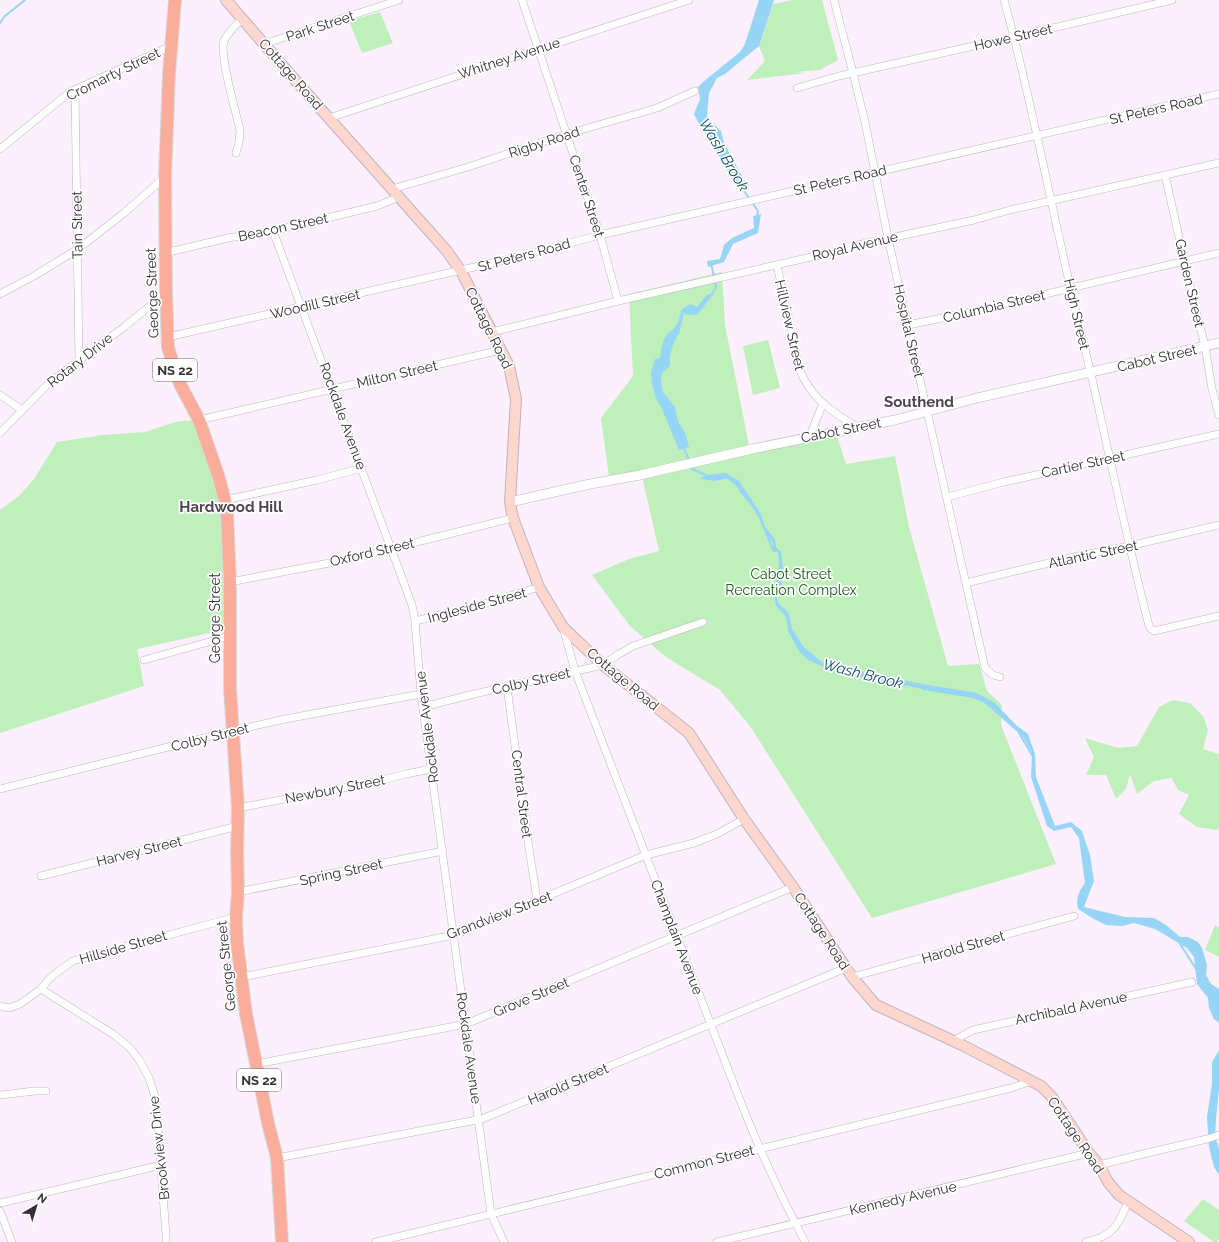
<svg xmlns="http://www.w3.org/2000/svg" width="1219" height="1242" font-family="Raleway,sans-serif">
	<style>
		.green { fill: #bfefba }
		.water { fill: #97d5f6 }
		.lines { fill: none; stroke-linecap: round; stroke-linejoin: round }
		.stream { stroke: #97d5f6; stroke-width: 2 }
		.minor-casing { stroke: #bfb3c1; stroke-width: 8 }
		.tertiary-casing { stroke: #bfb3c1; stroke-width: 10 }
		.secondary-casing { stroke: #bfb3c1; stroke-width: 12 }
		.primary-casing { stroke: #dadada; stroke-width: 14 }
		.minor { stroke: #fff; stroke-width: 7 }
		.tertiary { stroke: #fff; stroke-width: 9 }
		.secondary { stroke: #fdd6cd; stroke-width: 10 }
		.primary { stroke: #faad9a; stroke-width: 12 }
		.labels { text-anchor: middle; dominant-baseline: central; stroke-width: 3.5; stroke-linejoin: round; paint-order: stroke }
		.shield { fill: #fff; stroke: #716d71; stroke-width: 1 }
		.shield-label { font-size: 13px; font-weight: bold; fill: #342f34 }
		.street-label { font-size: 14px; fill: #342f34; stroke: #fff }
		.park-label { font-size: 14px; fill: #155e12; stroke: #fff }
		.water-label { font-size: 15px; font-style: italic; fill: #084d69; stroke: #fff }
		.neighbourhood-label { font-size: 15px; font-weight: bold; fill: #4e444f; stroke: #fff }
	</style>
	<rect width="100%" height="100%" fill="#fceffe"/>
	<!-- green -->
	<g class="green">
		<polygon points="792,0 822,0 838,60 820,70 795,72 806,73 747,80 765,61 759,46 773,4"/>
		<polygon points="380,12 393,43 362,53 349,21"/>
		<polygon points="722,272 725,325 749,445 834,427 846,464 895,456 909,527 948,666 979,664 987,691 1002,705 1001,725 1056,864 872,918 750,726 720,690 666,657 630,626 592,575 629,559 659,551 641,472 609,477 601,418 633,376 629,294"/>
		<polygon points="768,340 780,388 753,395 743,346"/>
		<polygon points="193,420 221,501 224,576 224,630 137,649 144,686 0,733 0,510 19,496 34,479 57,442 103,435 145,432 175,422"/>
		<polygon points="1173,700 1190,703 1203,716 1208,730 1203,749 1219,754 1219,828 1217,830 1197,827 1179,814 1189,795 1178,790 1172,778 1154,781 1137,794 1130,774 1126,789 1116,799 1106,775 1086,775 1094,757 1085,738 1118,748 1137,746 1159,707"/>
		<polygon points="1215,925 1219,928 1219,957 1205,950"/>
		<polygon points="1203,1199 1219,1210 1219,1239 1217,1242 1214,1242 1184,1221"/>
	</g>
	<!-- water -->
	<g class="water">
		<polygon points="759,0 774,0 759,46 725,74 717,78 709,93 707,116 712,122 721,131 724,143 747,185 737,188 710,140 699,124 694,114 700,99 698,87 703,82 740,52 745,44"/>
		<polygon points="761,214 758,233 733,244 724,262 708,267 707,261 720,259 724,245 732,238 754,228 753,216"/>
		<path d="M 715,293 L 696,314 L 683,313 L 679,332 L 673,345 L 670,356 L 670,366 L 662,373 L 661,382 L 663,392 L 675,407 L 678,421 L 686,435 L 689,447 L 679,450 L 652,385 L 651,373 L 655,359 L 660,358 C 661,351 662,342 666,336 C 670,331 673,331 677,324 C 683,314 676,312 690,304 L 697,307 L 707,295 Z"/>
		<path d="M 726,473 L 739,481 L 761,514 L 765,527 L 775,539 L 776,547 L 781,552 L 784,574 L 781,582 L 783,589 L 777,596 L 778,605 L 788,614 L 791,629 L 799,643 L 824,664 L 922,684 L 977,693 L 995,703 L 1016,725 L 1028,734 L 1035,754 L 1036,777 L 1055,826 L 1071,822 L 1082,831 L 1090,855 L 1094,881 L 1084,907 L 1125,917 L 1154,918 L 1166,925 L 1180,937 L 1188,937 L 1198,942 L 1202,948 L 1207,965 L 1206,975 L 1211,984 L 1219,989 L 1219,1023 L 1214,1019 L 1209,1008 L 1208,998 L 1197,984 L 1194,957 L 1187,948 L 1155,929 L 1134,923 L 1122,926 L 1106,925 L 1094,919 L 1078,909 C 1076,899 1078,892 1085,883 L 1079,838 L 1071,827 L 1054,831 L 1047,826 L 1031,777 L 1032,753 L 1023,737 L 979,698 L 917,688 L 885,680 L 833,671 L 819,665 L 808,660 L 799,651 L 788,631 L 787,623 L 785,616 L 776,606 L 774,595 L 778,589 L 776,581 L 780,576 L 778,552 L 773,550 L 773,543 L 763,529 L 759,518 L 750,504 L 739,491 L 738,485 L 728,478 L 715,481 L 700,479 L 706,475 Z"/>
		<polygon points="1219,1050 1219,1089 1216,1119 1215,1136 1219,1149 1219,1175 1214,1167 1209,1147 1207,1117 1212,1084 1212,1062"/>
	</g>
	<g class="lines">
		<!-- stream -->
		<g class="stream">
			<polyline points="0,23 5,16 25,0"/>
			<polyline points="740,185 758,211 757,217"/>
			<polyline points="711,263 714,277"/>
			<polyline points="711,295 716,287 715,281"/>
			<polyline points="678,333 683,313 696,314 704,305"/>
			<polyline points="655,391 656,396 660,404"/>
			<polyline points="684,448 689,460"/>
			<polyline points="691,466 692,469 708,476"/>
			<polyline points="726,478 728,478 740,488"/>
			<polyline points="766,533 773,550 775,551"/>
			<polyline points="779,580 780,564"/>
			<polyline points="777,603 788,614 791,629 802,646"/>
			<polyline points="855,675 905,685"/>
			<polyline points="923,689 973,697 983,701"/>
			<polyline points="1019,733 1032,755"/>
			<polyline points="1179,942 1196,969"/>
		</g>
		<!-- minor casing -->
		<g class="minor-casing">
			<g id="minor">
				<polyline points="522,0 600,235 618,301"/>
				<polyline points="834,0 853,73 865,122 888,238 985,668 993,675 1000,677"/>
				<path d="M 1004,0 C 1027,82 1043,166 1062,250 C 1074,307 1089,362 1101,419 C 1116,487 1131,555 1148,622 L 1150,628 L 1154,631 L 1219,616"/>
				<polyline points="264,44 399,0"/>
				<polyline points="797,88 839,76 1014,37 1172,0"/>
				<polyline points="75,90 79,360"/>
				<polyline points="329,118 689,0"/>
				<polyline points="0,149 70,92 171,46"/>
				<path d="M 236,153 L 239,142 L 240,130 C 236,112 219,55 224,41 C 228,32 236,25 242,19"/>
				<polyline points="1165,175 1193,299 1205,346 1212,389 1219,415"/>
				<polyline points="392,189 468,167 567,134 657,108 695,91"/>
				<polyline points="273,231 412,605 415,621 421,694 491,1214 504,1242"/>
				<polyline points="165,253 228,238 273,231 377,206 399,197"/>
				<path d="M 777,265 L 799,368 C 810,397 832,413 858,427"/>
				<polyline points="0,294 34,276 78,249 124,213 165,177"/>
				<polyline points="908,325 961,314 1219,253"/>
				<polyline points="492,332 618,301 820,255 853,246 974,220 1010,210 1219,163"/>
				<polyline points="168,337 518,257 600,235 1219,94"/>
				<polyline points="0,395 22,410"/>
				<polyline points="199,420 501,350"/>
				<polyline points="0,433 49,383 124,327 166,293"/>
				<polyline points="810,436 823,403"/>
				<polyline points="947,497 1004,482 1219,434"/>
				<polyline points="225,500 317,480 362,468"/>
				<polyline points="230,582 340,561 392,549 421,541 513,518"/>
				<polyline points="966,583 1078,556 1129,546 1219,525"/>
				<polyline points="415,621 475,607 539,587"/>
				<path d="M 563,627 L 575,671 L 736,1090 C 756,1142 779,1193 805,1242"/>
				<polyline points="144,660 230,636"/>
				<polyline points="507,687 529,848 537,900"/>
				<polyline points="423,707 470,695 603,665 619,654 633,646 703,622"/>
				<polyline points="0,789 232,731 285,719 421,694"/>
				<polyline points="238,808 375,782 406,774 431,769"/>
				<polyline points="41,876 238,826"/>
				<polyline points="238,892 443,851"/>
				<polyline points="242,977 454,935 646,855 694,843 704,839 717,834 744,819"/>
				<polyline points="852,977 1074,916"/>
				<polyline points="41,989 113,1034 130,1048 140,1061 149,1078 156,1100 166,1235 166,1242"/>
				<polyline points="0,1006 9,1008 20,1004 41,989 49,979 60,970 73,961 98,954 236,917"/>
				<polyline points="953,1041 973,1030 1192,982"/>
				<polyline points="256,1064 466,1024 793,887"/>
				<polyline points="0,1095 35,1091 46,1091"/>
				<polyline points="277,1158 482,1119 846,968"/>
				<polyline points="1099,1165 1143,1154 1207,1139 1219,1135"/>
				<polyline points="0,1203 162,1165"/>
				<polyline points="0,1211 12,1242"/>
				<polyline points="376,1242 1011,1088 1032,1081"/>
				<polyline points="717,1242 1089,1153"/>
				<path d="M 1086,1242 C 1113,1236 1117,1227 1128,1202"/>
			</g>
		</g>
		<!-- tertiary casing -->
		<g class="tertiary-casing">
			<polyline id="tertiary" points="510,502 590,484 640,475 752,449 895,420 977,398 1219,343"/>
		</g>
		<!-- secondary casing -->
		<g class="secondary-casing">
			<polyline id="secondary" points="226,0 295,80 446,250 461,271 509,366 516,399 510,502 513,518 539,587 563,627 603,665 689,733 744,819 793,887 846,968 852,977 876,1005 962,1045 1041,1086 1052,1097 1089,1153 1099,1165 1108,1182 1119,1195 1189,1242"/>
		</g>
		<!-- primary casing -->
		<g class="primary-casing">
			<polyline id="primary" points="175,0 169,74 165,177 166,293 168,347 175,371 181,386 199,420 218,475 225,500 227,514 230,582 230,689 238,808 237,851 238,892 236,917 237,943 246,1014 268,1123 277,1158 282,1242"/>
		</g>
		<!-- minor -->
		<use href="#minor" class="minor"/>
		<!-- tertiary -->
		<use href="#tertiary" class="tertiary"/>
		<!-- secondary -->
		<use href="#secondary" class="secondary"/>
		<!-- primary -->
		<use href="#primary" class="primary"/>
	</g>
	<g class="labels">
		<!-- shield labels -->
		<g class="shield">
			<rect x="153" y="359" width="44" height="22" rx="3"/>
			<rect x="237" y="1069" width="44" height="22" rx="3"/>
		</g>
		<g class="shield-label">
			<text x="175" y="370">NS 22</text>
			<text x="259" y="1080">NS 22</text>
		</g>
		<!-- street labels -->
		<g class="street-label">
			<text transform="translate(320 26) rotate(-18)">Park Street</text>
			<text transform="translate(1013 37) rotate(-13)">Howe Street</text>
			<text transform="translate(509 58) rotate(-18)">Whitney Avenue</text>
			<text transform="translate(113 74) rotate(-26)">Cromarty Street</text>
			<text transform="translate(291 74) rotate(49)">Cottage Road</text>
			<text transform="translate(1156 109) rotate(-13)">St Peters Road</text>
			<text transform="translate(544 142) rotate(-18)">Rigby Road</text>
			<text transform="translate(840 180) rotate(-13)">St Peters Road</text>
			<text transform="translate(587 196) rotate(72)">Center Street</text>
			<text transform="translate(77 225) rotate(-91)">Tain Street</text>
			<text transform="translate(283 227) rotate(-12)">Beacon Street</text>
			<text transform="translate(855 246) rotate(-13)">Royal Avenue</text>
			<text transform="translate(524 255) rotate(-15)">St Peters Road</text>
			<text transform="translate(1190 283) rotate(77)">Garden Street</text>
			<text transform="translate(152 293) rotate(-92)">George Street</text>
			<text transform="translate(315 304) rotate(-13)">Woodill Street</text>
			<text transform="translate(994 306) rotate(-13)">Columbia Street</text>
			<text transform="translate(1077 314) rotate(77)">High Street</text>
			<text transform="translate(790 325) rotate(77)">Hillview Street</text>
			<text transform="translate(489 328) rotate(64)">Cottage Road</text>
			<text transform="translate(909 331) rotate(77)">Hospital Street</text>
			<text transform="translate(1157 358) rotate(-13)">Cabot Street</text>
			<text transform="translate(80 360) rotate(-38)">Rotary Drive</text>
			<text transform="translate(397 374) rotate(-13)">Milton Street</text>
			<text transform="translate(343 416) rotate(70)">Rockdale Avenue</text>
			<text transform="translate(841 430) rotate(-11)">Cabot Street</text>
			<text transform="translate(1083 464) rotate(-12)">Cartier Street</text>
			<text transform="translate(372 552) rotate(-13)">Oxford Street</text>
			<text transform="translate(1093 554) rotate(-12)">Atlantic Street</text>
			<text transform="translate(477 605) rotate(-15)">Ingleside Street</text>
			<text transform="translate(215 618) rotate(-90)">George Street</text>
			<text transform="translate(623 679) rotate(40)">Cottage Road</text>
			<text transform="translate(531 681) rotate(-13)">Colby Street</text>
			<text transform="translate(427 727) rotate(-97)">Rockdale Avenue</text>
			<text transform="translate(210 737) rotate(-14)">Colby Street</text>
			<text transform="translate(335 789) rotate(-11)">Newbury Street</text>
			<text transform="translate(522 794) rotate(83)">Central Street</text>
			<text transform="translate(139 851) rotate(-14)">Harvey Street</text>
			<text transform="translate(341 872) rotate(-12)">Spring Street</text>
			<text transform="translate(499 915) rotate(-21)">Grandview Street</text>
			<text transform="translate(822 931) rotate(57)">Cottage Road</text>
			<text transform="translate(677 937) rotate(69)">Champlain Avenue</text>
			<text transform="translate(123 947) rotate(-16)">Hillside Street</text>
			<text transform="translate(963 947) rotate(-16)">Harold Street</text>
			<text transform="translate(226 966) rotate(-96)">George Street</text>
			<text transform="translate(531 997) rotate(-23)">Grove Street</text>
			<text transform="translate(1071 1008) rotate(-12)">Archibald Avenue</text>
			<text transform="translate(469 1048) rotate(82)">Rockdale Avenue</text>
			<text transform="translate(568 1084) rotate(-23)">Harold Street</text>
			<text transform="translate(1076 1135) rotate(56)">Cottage Road</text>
			<text transform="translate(159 1148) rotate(-96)">Brookview Drive</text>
			<text transform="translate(704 1162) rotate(-14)">Common Street</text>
			<text transform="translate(903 1198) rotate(-13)">Kennedy Avenue</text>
		</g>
		<!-- park labels -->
		<g class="park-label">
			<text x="791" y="574">Cabot Street<tspan x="791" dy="16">Recreation Complex</tspan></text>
		</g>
		<!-- water labels -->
		<g class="water-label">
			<text transform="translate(724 155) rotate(59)">Wash Brook</text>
			<text transform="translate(863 674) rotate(14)">Wash Brook</text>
		</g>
		<!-- neighbourhood labels -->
		<g class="neighbourhood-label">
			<text x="919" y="402">Southend</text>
			<text x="231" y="507">Hardwood Hill</text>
		</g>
	</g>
	<!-- north arrow -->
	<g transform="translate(36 1206) rotate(38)" stroke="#ffffff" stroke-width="3" paint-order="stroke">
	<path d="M0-3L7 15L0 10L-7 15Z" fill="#342f34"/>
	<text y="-6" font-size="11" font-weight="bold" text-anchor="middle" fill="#342f34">N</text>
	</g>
</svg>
